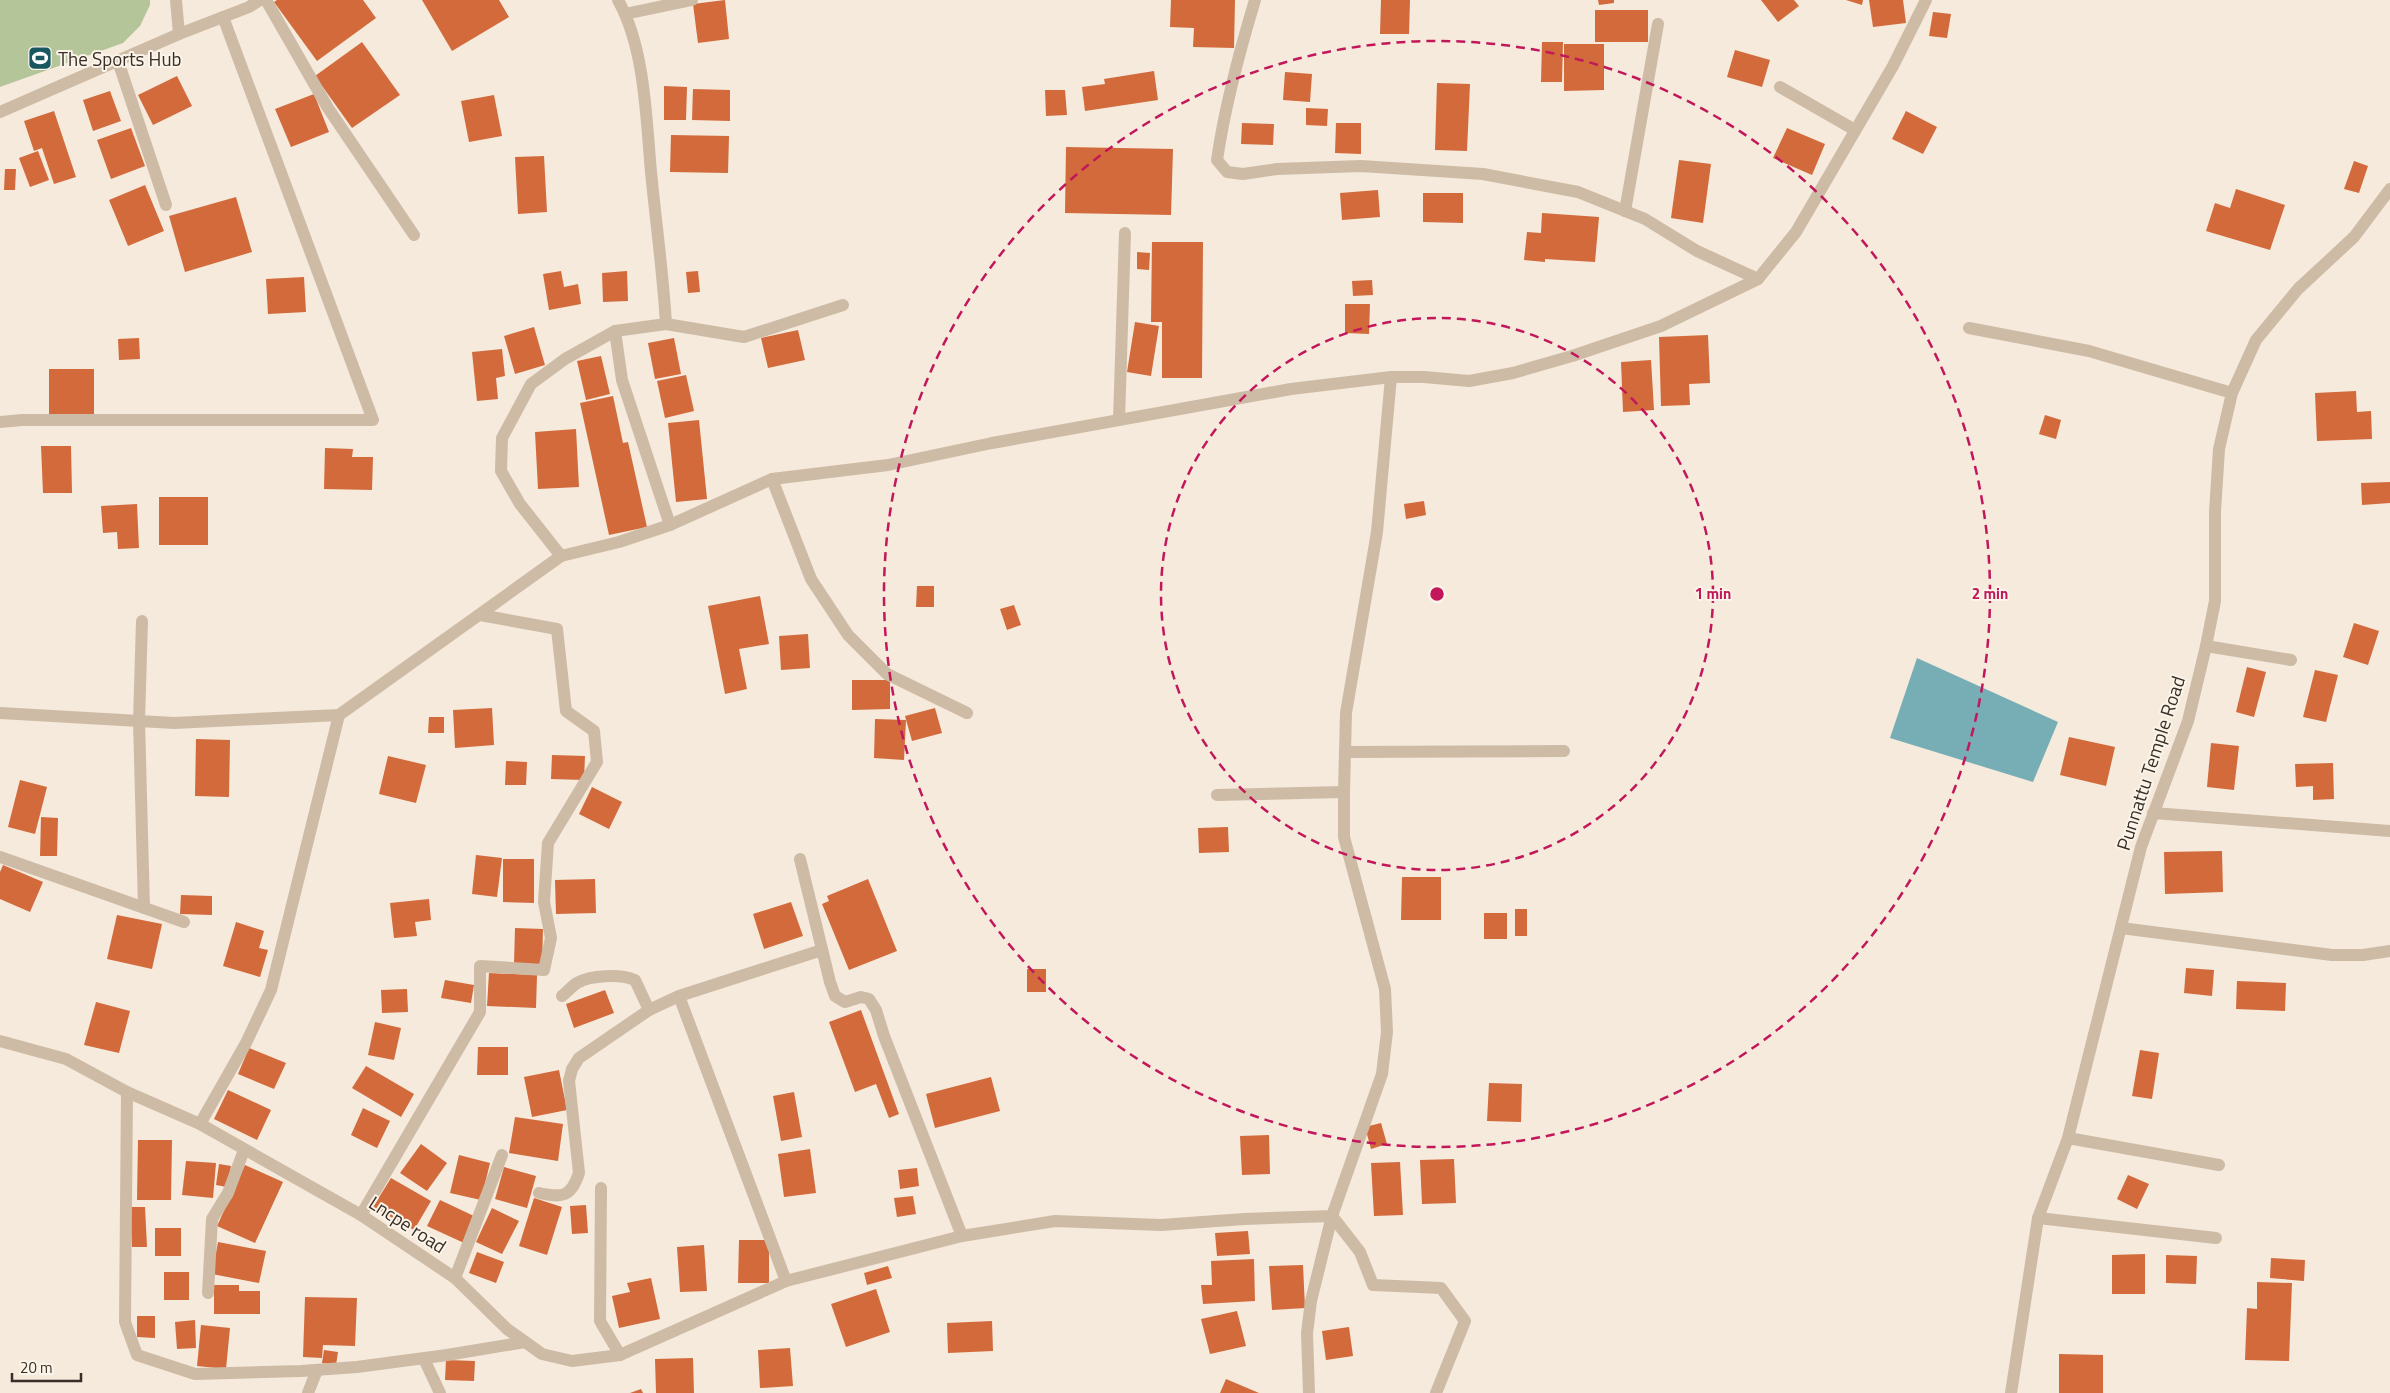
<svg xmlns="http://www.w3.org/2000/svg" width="2390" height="1393" font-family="'Titillium Web',sans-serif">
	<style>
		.grass { fill: #b4c599 }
		.water { fill: #77aeb5 }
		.building { fill: #d26a3c }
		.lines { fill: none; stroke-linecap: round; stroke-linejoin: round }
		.minor { stroke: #cebba6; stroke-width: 12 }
		.ring { fill: none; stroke: #c2185b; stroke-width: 2.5; stroke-dasharray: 9 6 }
		.labels { text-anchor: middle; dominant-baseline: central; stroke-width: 4; stroke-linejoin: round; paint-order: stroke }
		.poi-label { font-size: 19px; fill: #392e27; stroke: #fbf4e8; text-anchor: start }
		.street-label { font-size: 19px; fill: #392e27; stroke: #fbf4e8 }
		.centre { fill: #c2185b; stroke: #fbf4e8; stroke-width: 2.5 }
		.ring-label { font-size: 15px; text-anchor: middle; font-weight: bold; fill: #c2185b; stroke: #fbf4e8; stroke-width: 4; stroke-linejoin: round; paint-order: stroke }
	</style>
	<rect width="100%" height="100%" fill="#f5eadb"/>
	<!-- grass -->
	<polygon class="grass" points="0,0 150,0 150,5 140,26 123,43 0,87"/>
	<!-- water -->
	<polygon class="water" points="1917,658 2058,722 2033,782 1890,738"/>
	<!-- building -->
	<g class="building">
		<polygon points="277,0 363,0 376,18 317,61 274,2"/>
		<polygon points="422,0 499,0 509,17 452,51"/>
		<polygon points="725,0 729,39 698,43 693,4"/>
		<polygon points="1171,0 1235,0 1234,48 1193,47 1194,28 1170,27"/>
		<polygon points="1381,0 1410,0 1409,34 1380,34"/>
		<polygon points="1598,0 1614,0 1614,3 1599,5"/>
		<polygon points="1761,0 1794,0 1799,6 1778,22"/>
		<polygon points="1846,0 1863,0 1862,5"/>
		<polygon points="1869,0 1903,0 1906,23 1873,27"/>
		<rect x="1595" y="10" width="53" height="32"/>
		<polygon points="1933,12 1951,14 1947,38 1929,36"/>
		<polygon points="362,42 400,95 352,128 315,76"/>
		<polygon points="1542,42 1563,42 1562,82 1541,82"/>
		<polygon points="1564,44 1604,44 1604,90 1564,91"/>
		<polygon points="1735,50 1770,60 1762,87 1727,77"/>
		<polygon points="1154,71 1158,100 1085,111 1082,87 1105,84 1104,79"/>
		<polygon points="1285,72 1312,74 1310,102 1283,100"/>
		<polygon points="177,76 192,106 153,125 138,95"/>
		<polygon points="1437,83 1470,84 1467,151 1435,150"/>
		<polygon points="664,86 687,87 686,120 664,120"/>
		<polygon points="693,89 730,90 730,121 692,120"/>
		<polygon points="1045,90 1065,90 1067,115 1046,116"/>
		<polygon points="110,91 121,121 93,131 83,100"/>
		<polygon points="314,94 329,132 291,147 275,109"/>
		<polygon points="494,95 502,136 469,142 461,101"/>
		<polygon points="1306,108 1328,109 1327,126 1306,125"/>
		<polygon points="54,111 76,177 54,184 42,148 34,151 24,121"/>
		<polygon points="1906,111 1937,127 1923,154 1892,139"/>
		<polygon points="1242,123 1274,124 1273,145 1241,144"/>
		<polygon points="1336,123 1361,123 1361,154 1335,153"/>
		<polygon points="131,128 145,166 111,179 97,140"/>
		<polygon points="1787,128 1825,144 1812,175 1773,158"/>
		<polygon points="671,135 729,136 728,173 670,172"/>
		<polygon points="1066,147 1173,149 1171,215 1065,213"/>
		<polygon points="38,151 49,180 30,187 19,158"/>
		<polygon points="544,156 547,212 518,214 515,157"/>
		<polygon points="1679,160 1711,164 1703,223 1671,218"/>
		<polygon points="2354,161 2368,166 2359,193 2344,189"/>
		<polygon points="5,169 16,169 15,190 4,190"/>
		<polygon points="145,185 164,231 128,246 109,200"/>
		<polygon points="2236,189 2285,205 2270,250 2206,231 2215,203 2230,208"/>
		<polygon points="1378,190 1380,217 1342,220 1340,193"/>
		<polygon points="1423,193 1463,193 1463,223 1423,222"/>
		<polygon points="236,197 252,252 185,272 169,216"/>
		<polygon points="1542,213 1599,217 1595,262 1545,259 1545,262 1524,260 1527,232 1541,233"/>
		<polygon points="1152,242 1203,242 1202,378 1162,378 1162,322 1151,322"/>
		<polygon points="1137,252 1150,253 1149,270 1137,269"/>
		<polygon points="561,271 564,287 578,284 581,304 549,310 543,274"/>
		<polygon points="627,271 628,301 603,302 602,273"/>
		<polygon points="698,271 700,292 688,293 686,272"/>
		<polygon points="304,277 306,312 268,314 266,279"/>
		<polygon points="1372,280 1373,295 1353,296 1352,281"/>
		<polygon points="1345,304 1370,304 1369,334 1345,333"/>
		<polygon points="1135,322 1159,326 1151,376 1127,372"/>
		<polygon points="534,327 545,365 515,374 504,336"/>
		<polygon points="798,330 805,360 768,368 761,338"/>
		<polygon points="1708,335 1710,383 1689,384 1690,405 1661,406 1659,337"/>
		<polygon points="139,338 140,359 119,360 118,339"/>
		<polygon points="674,338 681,374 655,379 648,343"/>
		<polygon points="502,349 505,376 496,378 498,399 477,401 472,352"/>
		<polygon points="601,356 610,394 586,400 577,361"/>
		<polygon points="1651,360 1654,410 1623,412 1621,362"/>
		<rect x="49" y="369" width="45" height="47"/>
		<polygon points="686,375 694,411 665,418 657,381"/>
		<polygon points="2356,391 2357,412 2371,411 2372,439 2317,441 2315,393"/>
		<polygon points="613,396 623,443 628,442 647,527 609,535 580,403"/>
		<polygon points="2045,415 2061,420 2056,439 2039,434"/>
		<polygon points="699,420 707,499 676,502 668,423"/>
		<polygon points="576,429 579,487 538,489 535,432"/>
		<polygon points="41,446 71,446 72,493 43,493"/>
		<polygon points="325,448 353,449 352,457 373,457 372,490 324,489"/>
		<polygon points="2390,482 2390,503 2362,505 2361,483"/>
		<rect x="159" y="497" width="49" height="48"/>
		<polygon points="1424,501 1426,515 1406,519 1404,504"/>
		<polygon points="137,504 139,548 118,549 117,532 103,533 101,506"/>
		<polygon points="917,586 934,586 934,607 916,607"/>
		<polygon points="760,596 769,644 739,649 747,689 725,694 708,606"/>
		<polygon points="1014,605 1021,625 1007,630 1000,609"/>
		<polygon points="2354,623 2379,631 2368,665 2343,657"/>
		<polygon points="808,634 810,668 781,670 779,636"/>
		<polygon points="2247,667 2266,672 2254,717 2236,712"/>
		<polygon points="2315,670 2338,675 2326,722 2303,717"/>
		<polygon points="852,680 890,680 890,709 852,710"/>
		<polygon points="492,708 494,745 455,748 453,710"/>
		<polygon points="935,708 942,733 912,741 905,716"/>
		<polygon points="429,717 444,717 444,733 428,733"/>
		<polygon points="875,719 906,720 904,760 874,758"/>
		<polygon points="2069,737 2115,747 2106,786 2060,775"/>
		<polygon points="196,739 230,740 229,797 195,796"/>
		<polygon points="2211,743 2239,746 2234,790 2207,787"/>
		<polygon points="552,755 585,756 584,780 551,779"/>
		<polygon points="388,756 426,765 416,803 379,794"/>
		<polygon points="506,761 527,762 526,785 505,785"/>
		<polygon points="2333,763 2334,799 2313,800 2313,786 2296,787 2295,764"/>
		<polygon points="20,780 47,787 35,834 8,827"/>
		<polygon points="592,787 622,802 609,829 579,814"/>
		<polygon points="41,817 58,818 57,856 40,856"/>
		<polygon points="1228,827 1229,852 1199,853 1198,828"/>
		<polygon points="2222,851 2223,892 2165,894 2164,852"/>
		<polygon points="476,855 502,858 497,897 472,894"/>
		<polygon points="503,859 534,859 534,903 503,902"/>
		<polygon points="3,865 43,882 30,912 0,899 0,872"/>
		<polygon points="1402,877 1441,877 1441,920 1401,920"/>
		<polygon points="595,879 596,913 556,914 555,880"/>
		<polygon points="868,879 897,951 849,970 822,904 829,901 827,896"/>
		<polygon points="181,895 212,896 212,915 180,914"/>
		<polygon points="429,899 431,920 415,922 417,936 394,938 390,903"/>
		<polygon points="791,902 803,936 764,949 753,914"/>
		<rect x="1515" y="909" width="12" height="27"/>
		<rect x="1484" y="913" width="23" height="26"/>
		<polygon points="117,915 162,924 152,969 107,959"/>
		<polygon points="236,922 264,931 259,948 268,950 260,977 223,966"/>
		<polygon points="515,928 543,929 542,965 514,964"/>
		<polygon points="2186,968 2214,970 2212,996 2184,993"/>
		<rect x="1027" y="969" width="19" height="23"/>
		<polygon points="489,973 537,975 536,1008 487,1006"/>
		<polygon points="445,980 474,985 471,1003 441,998"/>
		<polygon points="2237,981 2286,983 2285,1011 2236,1009"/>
		<polygon points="407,989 408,1012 382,1013 381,990"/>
		<polygon points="605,990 614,1013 574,1028 566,1004"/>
		<polygon points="96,1002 130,1011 119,1053 84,1045"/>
		<polygon points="861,1010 899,1114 889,1118 876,1084 855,1092 829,1022"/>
		<polygon points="375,1022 401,1028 394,1060 368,1055"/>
		<polygon points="478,1047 508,1047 508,1075 477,1075"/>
		<polygon points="249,1048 286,1063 274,1089 238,1074"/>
		<polygon points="2140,1050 2159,1053 2152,1099 2132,1096"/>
		<polygon points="366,1066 414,1094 401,1117 352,1088"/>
		<polygon points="559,1070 567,1110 532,1117 524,1077"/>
		<polygon points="991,1077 1000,1111 935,1128 926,1094"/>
		<polygon points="1489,1083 1522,1084 1521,1122 1487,1121"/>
		<polygon points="228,1090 271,1110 257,1140 214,1119"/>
		<polygon points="794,1092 802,1137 781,1141 773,1096"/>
		<polygon points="363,1108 390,1121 377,1148 351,1135"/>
		<polygon points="515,1117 563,1124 558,1161 509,1153"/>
		<polygon points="1381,1123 1387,1144 1371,1149 1365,1127"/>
		<polygon points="1269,1135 1270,1174 1242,1175 1240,1136"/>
		<polygon points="138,1140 172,1140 171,1200 137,1200"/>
		<polygon points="421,1144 447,1163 427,1191 400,1173"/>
		<polygon points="810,1149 816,1193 784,1197 778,1154"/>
		<polygon points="459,1155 490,1163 481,1200 450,1193"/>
		<polygon points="1454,1159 1456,1203 1422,1204 1420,1160"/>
		<polygon points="186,1161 216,1163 213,1198 182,1195"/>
		<polygon points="1400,1162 1403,1215 1374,1216 1371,1163"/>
		<polygon points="219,1164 231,1166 227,1187 216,1185"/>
		<polygon points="245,1165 283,1182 255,1243 217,1226"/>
		<polygon points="504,1167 536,1176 527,1208 495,1199"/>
		<polygon points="917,1168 919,1186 900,1189 898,1170"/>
		<polygon points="2128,1175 2149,1184 2137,1209 2117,1199"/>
		<polygon points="391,1178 431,1201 414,1230 373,1207"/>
		<polygon points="913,1196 916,1214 897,1217 894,1198"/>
		<polygon points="534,1198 562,1207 547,1255 519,1246"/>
		<polygon points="440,1200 476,1217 464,1243 427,1226"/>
		<polygon points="586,1205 588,1233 572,1234 570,1206"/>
		<polygon points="130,1207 145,1207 147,1247 132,1247"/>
		<polygon points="492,1208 519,1221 502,1254 476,1242"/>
		<rect x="155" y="1228" width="26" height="28"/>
		<polygon points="1248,1231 1250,1254 1217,1256 1215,1233"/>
		<polygon points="739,1240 769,1240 769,1283 738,1283"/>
		<polygon points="218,1242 266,1251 259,1283 212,1274"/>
		<polygon points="704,1245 707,1291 680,1292 677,1247"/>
		<polygon points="477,1252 504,1262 496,1283 469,1273"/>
		<polygon points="2145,1254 2145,1294 2112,1294 2112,1255"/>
		<polygon points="2166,1255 2197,1256 2196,1284 2166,1283"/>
		<polygon points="2271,1258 2305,1260 2304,1281 2270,1278"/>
		<polygon points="1254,1259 1255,1301 1203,1304 1201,1285 1212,1285 1211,1261"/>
		<polygon points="1303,1265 1305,1308 1272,1310 1269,1266"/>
		<polygon points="888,1266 892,1278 867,1285 864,1273"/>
		<rect x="164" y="1272" width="25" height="28"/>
		<polygon points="651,1278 660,1319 619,1328 612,1296 630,1292 627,1283"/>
		<polygon points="2257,1282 2292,1283 2289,1361 2245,1360 2247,1308 2257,1309"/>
		<polygon points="214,1285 239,1285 239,1291 260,1291 260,1314 214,1314"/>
		<polygon points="876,1289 890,1332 846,1347 831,1304"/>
		<polygon points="305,1297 357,1298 355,1346 323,1345 322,1358 303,1357"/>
		<polygon points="1237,1311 1246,1346 1210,1354 1201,1319"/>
		<polygon points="137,1316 155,1316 155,1338 137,1337"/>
		<polygon points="195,1320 196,1348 177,1349 175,1322"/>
		<polygon points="992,1321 993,1351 948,1353 947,1323"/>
		<polygon points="201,1325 230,1328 226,1369 197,1366"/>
		<polygon points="1349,1327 1353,1356 1326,1360 1322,1331"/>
		<polygon points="790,1348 793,1386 760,1388 758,1350"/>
		<polygon points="324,1350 338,1352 336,1365 322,1363"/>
		<polygon points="2059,1354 2103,1355 2103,1393 2059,1393"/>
		<polygon points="693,1358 694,1393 656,1393 655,1359"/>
		<polygon points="446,1360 475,1361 474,1381 445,1380"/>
		<polygon points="1226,1379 1259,1393 1220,1393"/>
		<polygon points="641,1389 643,1393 630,1393"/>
	</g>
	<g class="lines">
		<!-- minor -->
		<g class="minor">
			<polyline points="176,0 179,34"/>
			<polyline points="266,0 328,108 414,235"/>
			<path d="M 618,0 C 645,48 646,117 651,172 C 656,223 663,273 666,324 L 615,331 L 622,380 L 670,525"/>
			<path d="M 1255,0 C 1239,53 1225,105 1217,160 L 1227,172 L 1243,174 L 1277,169 L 1361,166 L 1483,174 L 1578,192 L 1645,219 L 1697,251 L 1758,279"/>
			<polyline points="625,14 692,0"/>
			<polyline points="118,61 166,205"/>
			<polyline points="1780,87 1855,130"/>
			<polyline points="0,112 179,34 249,7 260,0"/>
			<polyline points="1625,211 1658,24"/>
			<polyline points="666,324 744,337 843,305"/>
			<polyline points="1969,328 2089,351 2232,393"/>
			<polyline points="1119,420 1125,233"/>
			<polyline points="0,422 22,420 373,420 223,17"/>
			<polyline points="772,479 811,579 848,635 887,674 967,713"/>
			<polyline points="561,556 520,504 501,471 502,438 531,384 565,359 615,331"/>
			<polyline points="142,621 139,721 144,908"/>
			<polyline points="2206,646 2291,660"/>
			<polyline points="0,713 174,723 339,715 561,556 619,542 670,525 772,479 888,465 992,443 1291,389 1391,377 1424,377 1469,381 1513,373 1572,356 1661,326 1758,279 1796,232 1893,66 1926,0"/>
			<polyline points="1345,752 1564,751"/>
			<polyline points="1217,795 1344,792"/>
			<polyline points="2153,813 2390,831"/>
			<polyline points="0,857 184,922"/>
			<polyline points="800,859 830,982 835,996 845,1002 861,997 869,999 876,1010 884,1036 962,1236"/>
			<polyline points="2121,928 2332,955 2363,955 2390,951"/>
			<path d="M 562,996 C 567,992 572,986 577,983 C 591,975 620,974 635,980 L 649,1010"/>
			<polyline points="679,996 786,1281"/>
			<polyline points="0,1041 66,1059 127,1092 200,1124 361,1215 455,1278 507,1329 542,1354 572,1361 620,1355 786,1281 962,1236 1055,1221 1161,1225 1244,1219 1332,1216 1382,1074 1387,1032 1385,989 1344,837 1344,792 1346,713 1377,532 1391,377"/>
			<polyline points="127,1092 125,1322 137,1355 195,1374 301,1371 357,1367 447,1355 525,1342"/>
			<polyline points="200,1124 246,1043 271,990 339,715"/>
			<polyline points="2068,1138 2219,1165"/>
			<polyline points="601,1188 600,1321 620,1355"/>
			<path d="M 539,1193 C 563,1198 571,1197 579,1173 L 569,1081 L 572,1069 L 579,1058 L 649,1010 L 679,996 L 822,950"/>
			<polyline points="361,1215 480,1012 480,966 544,970 551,938 544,902 548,843 597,762 594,731 566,711 557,629 480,615"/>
			<polyline points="1332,1216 1360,1252 1373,1285 1441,1288 1465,1321 1436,1393"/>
			<polyline points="2038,1218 2216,1238"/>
			<polyline points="455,1278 502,1155"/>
			<polyline points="208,1293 212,1219 228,1193 244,1150"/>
			<polyline points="424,1359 440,1393"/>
			<polyline points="308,1393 317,1370"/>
			<polyline points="1309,1393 1307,1333 1311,1301 1332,1216"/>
			<polyline points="2011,1393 2038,1218 2068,1138 2141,847 2188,721 2206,646 2215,601 2215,512 2219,449 2232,393 2256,340 2298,289 2354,237 2390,189"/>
		</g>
	</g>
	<!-- distance rings -->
	<g class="ring">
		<circle cx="1437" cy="594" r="276"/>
		<circle cx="1437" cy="594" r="553"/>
	</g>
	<!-- icons -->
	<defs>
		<g id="stadium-square" transform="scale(1.25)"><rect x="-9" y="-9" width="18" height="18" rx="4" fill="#185660" stroke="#fbf4e8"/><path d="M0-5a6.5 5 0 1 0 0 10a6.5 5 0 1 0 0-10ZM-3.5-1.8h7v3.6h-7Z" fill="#fff"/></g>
	</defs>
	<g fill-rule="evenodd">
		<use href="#stadium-square" x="40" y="58"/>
	</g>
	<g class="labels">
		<!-- poi labels -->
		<g class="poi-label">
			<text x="58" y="58">The Sports Hub</text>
		</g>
		<!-- street labels -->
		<g class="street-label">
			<text transform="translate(2150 763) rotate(-72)">Punnattu Temple Road</text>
			<text transform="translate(408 1224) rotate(33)">Lncpe road</text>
		</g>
	</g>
	<circle cx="1437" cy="594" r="8" class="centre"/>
	<g class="ring-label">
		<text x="1713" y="599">1 min</text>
		<text x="1990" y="599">2 min</text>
	</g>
	<!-- scale -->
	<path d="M12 1373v8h69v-8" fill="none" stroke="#392e27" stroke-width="2.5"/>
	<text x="20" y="1373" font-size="15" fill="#392e27" stroke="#fbf4e8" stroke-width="4" paint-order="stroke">20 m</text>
</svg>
